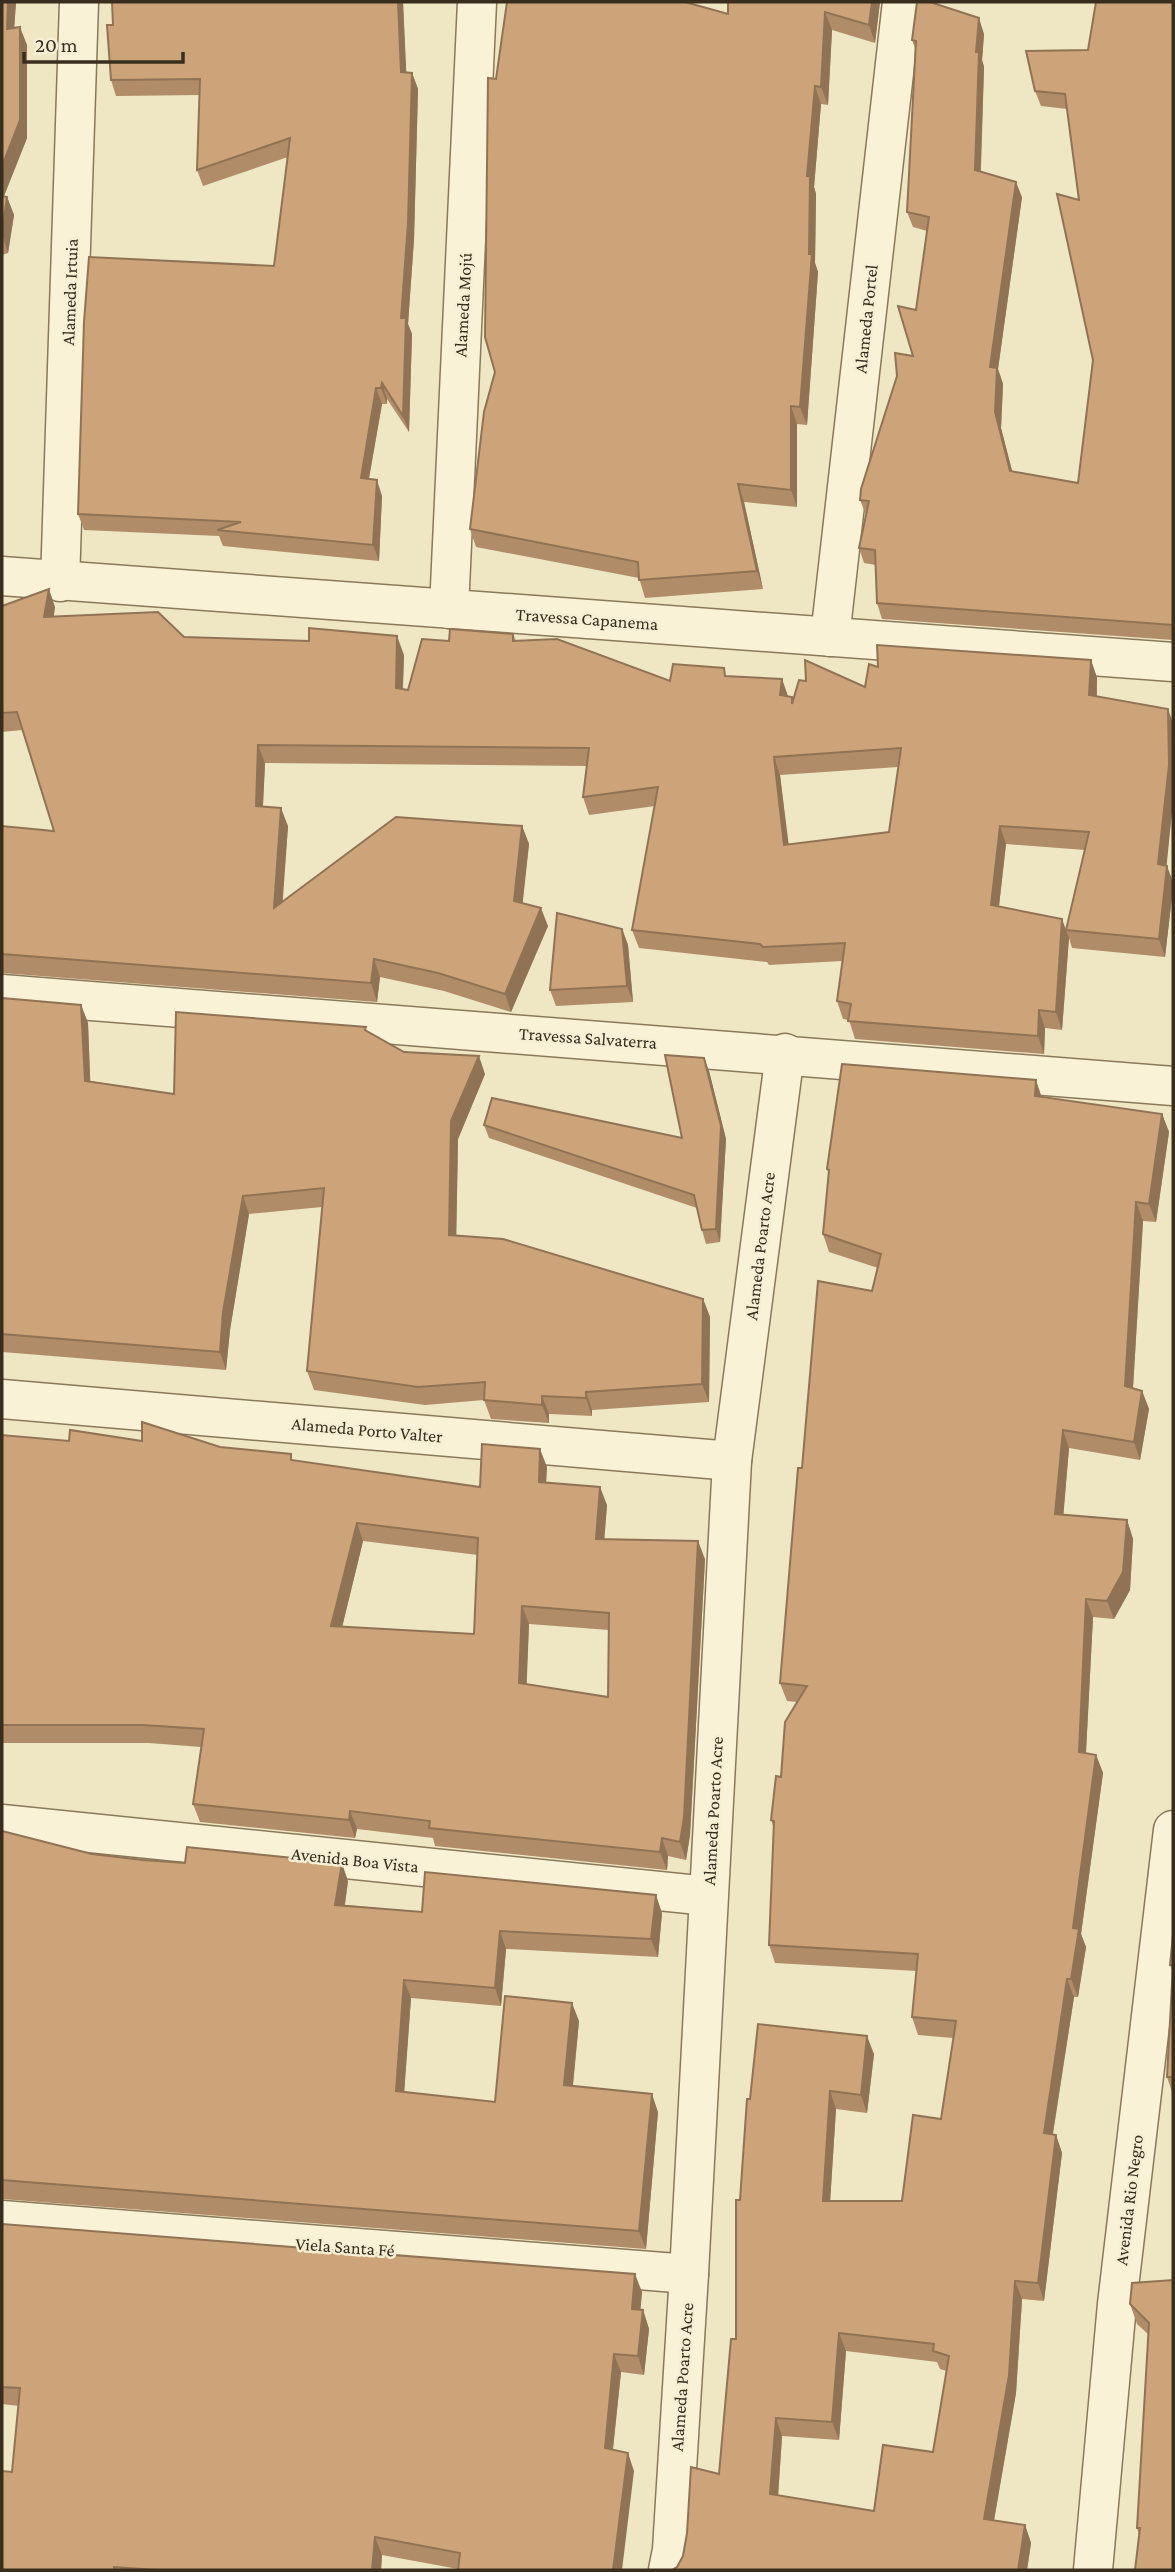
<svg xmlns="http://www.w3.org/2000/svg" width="1175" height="2572" font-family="'Crimson Pro',serif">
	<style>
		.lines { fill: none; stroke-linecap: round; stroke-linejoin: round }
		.street-casing { stroke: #8a785a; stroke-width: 41 }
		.street { stroke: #f9f2d7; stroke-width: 38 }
		.wall { fill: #b08d68; fill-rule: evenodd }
		.shaded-wall { fill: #907355 }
		.building { fill: #cda479; stroke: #907355; stroke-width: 2; fill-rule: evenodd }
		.labels { text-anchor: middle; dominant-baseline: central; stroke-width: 5; stroke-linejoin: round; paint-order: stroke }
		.street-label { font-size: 18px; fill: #392e1e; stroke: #f6efd3 }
	</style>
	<rect width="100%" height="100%" fill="#efe6c4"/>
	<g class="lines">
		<!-- street casing -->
		<g class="street-casing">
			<g id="street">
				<polyline points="2,576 1173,662"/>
				<polyline points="60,582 79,2"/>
				<polyline points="449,609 477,2"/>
				<polyline points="830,637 902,2"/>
				<polyline points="2,994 1173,1086"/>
				<polyline points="2,1399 732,1461"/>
				<polyline points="2,1824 708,1896"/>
				<polyline points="2,2220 689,2274"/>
				<polyline points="668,2570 672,2550 689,2274 732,1461 785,1053"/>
				<polyline points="1093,2570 1117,2304 1173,1830"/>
			</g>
		</g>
		<!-- street -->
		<use href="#street" class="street"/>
	</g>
	<!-- wall -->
	<g class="wall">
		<polygon points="2,2 16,2 14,28 27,45 27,138 4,196 7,197 14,215 8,253 2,255"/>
		<polygon points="112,2 403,2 406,73 412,73 418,89 414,239 408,324 412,334 409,432 387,399 387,404 382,404 369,479 382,496 379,561 223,546 219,536 84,530 78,514 274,266 288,157 203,186 197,170 200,95 116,96 111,80 113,25"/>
		<polygon points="728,2 880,2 875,43 832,30 828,105 821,104 814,187 816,194 815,263 818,272 807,425 797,424 797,507 744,502 763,589 645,598 639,578 476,547 470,529 495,372 496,79 728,14"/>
		<polygon points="1173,2 1173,640 882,619 877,603 876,565 864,563 859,548 866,515 860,500 913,356 916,310 927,231 913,227 907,212 915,48 912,40 984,34 982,60 984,67 981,171 1022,197 998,369 1003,384 1001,428 1012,471 1078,483 1093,360 1079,200 1067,109 1041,106 1035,91 1088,50"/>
		<path d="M 2,606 L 55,607 L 54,616 L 184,637 L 404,655 L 403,689 L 408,690 L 449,641 L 513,634 L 516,641 L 670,681 L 727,676 L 782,679 L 788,696 L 793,700 L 865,687 L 878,667 L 1091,660 L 1097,678 L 1097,696 L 1173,723 L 1173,801 L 1166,865 L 1173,882 L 1173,888 L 1165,957 L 1072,948 L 1069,938 L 1062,1030 L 1045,1028 L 1044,1054 L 855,1039 L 849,1020 L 843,1019 L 837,1001 L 842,961 L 769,965 L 767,962 L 639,948 L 632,930 L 655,806 L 589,815 L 583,797 L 587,766 L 265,763 L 263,806 L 288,826 L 282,901 L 522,826 L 529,844 L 522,903 L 548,926 L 511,1012 L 444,991 L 380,977 L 377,1002 L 2,973 L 2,826 L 54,831 L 22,730 L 2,732 ZM 898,767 L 889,832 L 788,845 L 780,775 ZM 1006,844 L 1085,850 L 1066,929 L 999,906 Z"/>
		<polygon points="622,929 628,945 633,1002 556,1006 550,990"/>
		<polygon points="2,998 81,1005 88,1023 90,1081 174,1094 367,1031 404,1052 485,1074 458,1139 456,1236 703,1299 710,1317 709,1402 592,1410 592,1416 549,1414 549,1423 491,1419 484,1400 425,1405 314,1390 307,1371 322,1207 249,1214 230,1330 226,1370 2,1352"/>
		<polygon points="704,1058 709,1071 726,1139 720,1242 706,1244 702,1230 697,1208 489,1138 484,1125 682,1138"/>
		<path d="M 1042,1097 L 1162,1114 L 1169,1132 L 1156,1222 L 1143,1221 L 1133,1388 L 1142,1391 L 1149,1409 L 1140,1460 L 1069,1448 L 1063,1515 L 1127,1520 L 1133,1539 L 1130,1590 L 1114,1619 L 1093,1617 L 1086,1753 L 1096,1755 L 1103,1773 L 1081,1934 L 1086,1947 L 1078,1997 L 1074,1997 L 1053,2134 L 1056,2135 L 1062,2153 L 1044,2301 L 1022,2299 L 1016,2393 L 994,2521 L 1025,2525 L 1031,2543 L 1027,2570 L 672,2570 L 677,2567 L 683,2556 L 719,2474 L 736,2339 L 740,2200 L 750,2099 L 874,2054 L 867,2113 L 836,2109 L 830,2201 L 902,2201 L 941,2119 L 953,2038 L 918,2035 L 912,2017 L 917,1971 L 775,1963 L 769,1945 L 774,1829 L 771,1820 L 797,1702 L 787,1701 L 780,1683 L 802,1468 L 872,1291 L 878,1268 L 829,1252 L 823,1234 L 829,1174 L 827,1169 ZM 846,2351 L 937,2362 L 940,2369 L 947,2371 L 933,2452 L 874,2511 L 778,2496 L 782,2436 L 839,2440 Z"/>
		<path d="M 2,1435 L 69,1441 L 142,1441 L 220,1447 L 294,1461 L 480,1487 L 547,1467 L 546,1483 L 607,1505 L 604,1539 L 705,1559 L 690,1835 L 686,1860 L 668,1856 L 667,1870 L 435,1846 L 433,1838 L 357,1829 L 355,1838 L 200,1822 L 193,1804 L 201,1747 L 149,1743 L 3,1743 L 2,1750 ZM 363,1541 L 478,1555 L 474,1634 L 342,1627 ZM 529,1624 L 609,1630 L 608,1697 L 526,1685 Z"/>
		<polygon points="2,1831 92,1854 348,1881 345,1905 422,1912 662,1913 658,1957 506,1949 501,2006 411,1998 404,2092 495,2102 579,2021 573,2086 658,2112 646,2249 2,2199"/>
		<polygon points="1173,1935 1173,2095 1167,2077 1173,1973 1170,1965"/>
		<polygon points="2,2224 642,2292 640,2310 643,2310 649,2329 644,2375 621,2372 613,2450 634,2471 458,2569 382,2555 381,2570 2,2570 19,2406 2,2404"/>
		<polygon points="1173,2280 1139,2534 1137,2528 1149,2335 1137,2324 1130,2304"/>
	</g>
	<!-- shaded-wall -->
	<g class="shaded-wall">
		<polygon points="8,2 16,2 13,47 7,29"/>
		<polygon points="398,2 403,2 407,88 401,72"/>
		<polygon points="872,2 880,2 875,43 869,25"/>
		<polygon points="825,12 832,30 828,105 821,87"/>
		<polygon points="979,18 984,34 982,60 984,67 980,185 975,170 976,52"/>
		<polygon points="20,27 27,45 27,138 2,201 2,166"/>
		<polygon points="412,73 418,89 414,239 408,324 412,334 409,432 403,416 401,318"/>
		<polygon points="815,86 821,104 814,187 816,194 815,263 818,272 807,425 800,407 809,254 807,176"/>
		<polygon points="1016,182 1022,197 998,369 1003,384 1001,428 1016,486 1010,471 995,412 990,367"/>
		<polygon points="7,197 14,215 8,253 2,234"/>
		<polygon points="382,383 387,399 387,404 381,388"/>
		<polygon points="376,388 382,404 366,494 361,478"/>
		<polygon points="791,406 797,424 797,507 791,490"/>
		<polygon points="377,480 382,496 379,561 373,545"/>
		<polygon points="738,484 744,502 763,589 757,571"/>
		<polygon points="49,589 55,607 50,635 44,617"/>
		<polygon points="397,636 404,655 402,706 396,688"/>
		<polygon points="1091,660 1097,678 1096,713 1089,695"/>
		<polygon points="782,679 788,697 780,695"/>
		<polygon points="1168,709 1173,723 1173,801 1165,882 1158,864"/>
		<polygon points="258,745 265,763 262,824 256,806"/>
		<polygon points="774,757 780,775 791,863 784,845"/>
		<polygon points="281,808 288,826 281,926 274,908"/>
		<polygon points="522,826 529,844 521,919 514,901"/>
		<polygon points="1000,826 1006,844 997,923 991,905"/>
		<polygon points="1167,866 1173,882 1173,888 1165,957 1159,939"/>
		<polygon points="541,908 548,926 511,1012 505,994"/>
		<polygon points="1062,919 1069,938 1062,1030 1056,1012"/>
		<polygon points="622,929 628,945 633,1002 627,986"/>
		<polygon points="374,959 380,977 377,1002 371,983"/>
		<polygon points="81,1005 88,1023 91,1099 85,1081"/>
		<polygon points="1039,1010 1045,1028 1044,1054 1038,1036"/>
		<polygon points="479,1056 485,1074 458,1139 456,1253 449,1235 451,1121"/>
		<polygon points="704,1058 709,1071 726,1139 720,1242 716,1229"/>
		<polygon points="1036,1080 1042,1098 1035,1096"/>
		<polygon points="1162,1114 1169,1132 1156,1222 1149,1204"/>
		<polygon points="243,1196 249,1214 230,1330 226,1370 220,1352 223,1312"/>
		<polygon points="1136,1202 1143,1221 1132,1404 1125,1386"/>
		<polygon points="703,1299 710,1317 709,1402 702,1384"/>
		<polygon points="1142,1391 1149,1409 1140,1460 1134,1442"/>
		<polygon points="586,1392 592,1410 592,1416 586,1398"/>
		<polygon points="542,1396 549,1414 549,1423 542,1405"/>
		<polygon points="1063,1430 1069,1448 1062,1532 1055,1514"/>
		<polygon points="540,1449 547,1467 545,1500 539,1482"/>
		<polygon points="600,1487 607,1505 603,1557 596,1539"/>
		<polygon points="1127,1520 1133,1539 1130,1590 1114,1619 1107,1601"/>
		<polygon points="357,1523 363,1541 338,1644 331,1626"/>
		<polygon points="698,1541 705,1559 690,1835 686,1860 680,1842"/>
		<polygon points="1086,1599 1093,1617 1085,1770 1079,1752"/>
		<polygon points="522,1606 529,1624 526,1702 519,1683"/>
		<polygon points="1096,1755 1103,1773 1081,1934 1086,1947 1078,1997 1071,1979 1073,1928"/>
		<polygon points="350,1811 357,1829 355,1838 349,1820"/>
		<polygon points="662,1838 668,1856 667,1870 660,1852"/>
		<polygon points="342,1863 348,1881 342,1923 335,1905"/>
		<polygon points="656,1895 662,1913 658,1957 651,1939"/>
		<polygon points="500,1931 506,1949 501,2006 495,1988"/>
		<polygon points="1067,1979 1074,1997 1050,2151 1044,2133"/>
		<polygon points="404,1980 411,1998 403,2109 396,2091"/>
		<polygon points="572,2003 579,2021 571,2103 564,2085"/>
		<polygon points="867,2036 874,2054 867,2113 861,2095"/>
		<polygon points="830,2091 836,2109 829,2219 823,2201"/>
		<polygon points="652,2094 658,2112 646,2249 639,2231"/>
		<polygon points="1056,2135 1062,2153 1044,2301 1038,2283"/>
		<polygon points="635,2274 642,2292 639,2327 632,2309"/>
		<polygon points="1015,2281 1022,2299 1016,2393 991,2537 984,2519"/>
		<polygon points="643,2310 649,2329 644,2375 638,2356"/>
		<polygon points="839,2333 846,2351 839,2440 832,2422"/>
		<polygon points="614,2354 621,2372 611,2466 605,2448"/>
		<polygon points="776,2418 782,2436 777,2512 770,2494"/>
		<polygon points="628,2453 634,2471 622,2570 613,2570"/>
		<polygon points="1025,2525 1031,2543 1027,2570 1018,2570"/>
		<polygon points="375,2537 382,2555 381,2570 372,2570"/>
	</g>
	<!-- building -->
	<g class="building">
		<polygon points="2,2 8,2 7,29 20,27 20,120 2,166"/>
		<polygon points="112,2 398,2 401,72 412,73 408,223 401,318 406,318 403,416 382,383 381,388 376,388 361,478 377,480 373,545 217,530 241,522 78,514 84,322 89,257 274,266 290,138 197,170 200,79 111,80 107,25 113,25"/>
		<polygon points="507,2 685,2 728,14 728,2 872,2 869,25 825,12 821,87 815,86 807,176 810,176 809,254 812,254 800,407 791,406 791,490 738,484 757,571 639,580 638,562 470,529 484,412 495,372 485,337 488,78 496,79"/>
		<polygon points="917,2 930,2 979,18 976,52 979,52 975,170 1016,182 990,367 997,368 995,412 1010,471 1078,483 1093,360 1057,194 1079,200 1065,94 1035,91 1026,51 1088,50 1096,2 1173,2 1173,625 877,603 875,550 859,548 869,501 860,500 861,489 897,376 895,353 913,356 898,306 916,310 929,217 907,212 916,41 912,40"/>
		<polygon points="2,196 7,197 2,234"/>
		<path d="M 49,589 L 44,617 L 158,612 L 184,637 L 309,641 L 309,628 L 397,636 L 396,688 L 408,690 L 422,639 L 449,641 L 450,629 L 513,634 L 513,641 L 557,639 L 670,681 L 673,664 L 724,668 L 725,676 L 782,679 L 780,695 L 792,697 L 792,704 L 799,680 L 806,681 L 805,660 L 865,687 L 869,664 L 878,667 L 877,645 L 1091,660 L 1089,695 L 1168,709 L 1169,765 L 1158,864 L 1167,866 L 1159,939 L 1066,930 L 1089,832 L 1000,826 L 991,905 L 1062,919 L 1056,1012 L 1039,1010 L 1038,1036 L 848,1021 L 851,1004 L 837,1001 L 845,943 L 763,947 L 760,944 L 632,930 L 658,787 L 583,797 L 589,748 L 258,745 L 256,806 L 281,808 L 274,908 L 396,817 L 522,826 L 514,901 L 541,908 L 505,994 L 438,973 L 374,959 L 371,983 L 2,954 L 2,826 L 54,831 L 17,712 L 2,713 L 2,606 ZM 901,748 L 889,832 L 784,845 L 774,757 Z"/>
		<polygon points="557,913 622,929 627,986 550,990"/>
		<polygon points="2,998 81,1005 85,1081 174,1094 176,1012 366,1027 365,1030 404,1052 479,1056 451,1121 449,1235 503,1239 703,1299 702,1384 586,1392 586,1398 542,1396 542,1405 484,1400 485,1382 418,1387 307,1371 324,1188 243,1196 223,1312 220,1352 2,1334"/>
		<polygon points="665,1055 704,1058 721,1126 716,1229 702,1230 694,1195 484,1125 492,1098 682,1138"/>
		<path d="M 842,1064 L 1036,1080 L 1035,1096 L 1162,1114 L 1149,1204 L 1136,1202 L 1125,1386 L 1142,1391 L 1134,1442 L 1063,1430 L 1055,1514 L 1127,1520 L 1123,1572 L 1107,1601 L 1086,1599 L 1079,1752 L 1096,1755 L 1073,1928 L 1079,1929 L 1071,1979 L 1067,1979 L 1044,2133 L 1056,2135 L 1038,2283 L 1015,2281 L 1009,2375 L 984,2519 L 1025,2525 L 1018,2570 L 672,2570 L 677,2567 L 683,2556 L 687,2533 L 691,2467 L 719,2474 L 731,2339 L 736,2339 L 736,2200 L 740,2200 L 747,2099 L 750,2099 L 758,2024 L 867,2036 L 861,2095 L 830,2091 L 823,2201 L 902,2201 L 913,2115 L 941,2119 L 956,2021 L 912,2017 L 918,1954 L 769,1945 L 774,1821 L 771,1820 L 776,1776 L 781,1777 L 785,1722 L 807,1686 L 780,1683 L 798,1468 L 802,1468 L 818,1281 L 872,1291 L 881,1254 L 823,1234 L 829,1170 L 827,1169 ZM 839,2333 L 934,2344 L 933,2351 L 949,2356 L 933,2452 L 883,2445 L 874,2511 L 770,2494 L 776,2418 L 832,2422 Z"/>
		<path d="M 142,1422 L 220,1447 L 291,1454 L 291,1460 L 480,1487 L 482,1444 L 540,1449 L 539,1482 L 600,1487 L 596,1539 L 698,1541 L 684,1817 L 680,1842 L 662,1838 L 660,1852 L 429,1828 L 430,1821 L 350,1811 L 349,1820 L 193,1804 L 204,1729 L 142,1725 L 2,1725 L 2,1435 L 69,1441 L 70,1430 L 142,1441 ZM 357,1523 L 478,1538 L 474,1634 L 331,1626 ZM 522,1606 L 609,1613 L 608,1697 L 519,1683 Z"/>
		<polygon points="2,1831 92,1854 143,1860 185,1863 187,1847 342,1863 335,1905 422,1912 425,1872 656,1895 651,1939 500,1931 495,1988 404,1980 396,2091 495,2102 505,1996 572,2003 564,2085 652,2094 639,2231 2,2180"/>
		<polygon points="1173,1935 1173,1965 1170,1965"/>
		<polygon points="1173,1966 1173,2077 1167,2077"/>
		<polygon points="2,2224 635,2274 632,2309 643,2310 638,2356 614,2354 605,2448 628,2453 613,2570 458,2570 460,2553 375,2537 372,2570 157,2570 114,2567 114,2570 2,2570 2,2471 12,2472 20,2388 2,2387"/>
		<polygon points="1173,2280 1173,2570 1135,2570 1140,2528 1137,2528 1149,2323 1130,2304 1132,2283"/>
	</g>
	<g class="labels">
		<!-- street labels -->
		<g class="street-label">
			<text transform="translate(70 292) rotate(-88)">Alameda Irtuia</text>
			<text transform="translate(463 305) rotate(-87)">Alameda Mojú</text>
			<text transform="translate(866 319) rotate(-84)">Alameda Portel</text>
			<text transform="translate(587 619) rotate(4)">Travessa Capanema</text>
			<text transform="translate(588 1038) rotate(4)">Travessa Salvaterra</text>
			<text transform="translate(760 1246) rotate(-83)">Alameda Poarto Acre</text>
			<text transform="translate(367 1430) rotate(5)">Alameda Porto Valter</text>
			<text transform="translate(713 1811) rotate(-87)">Alameda Poarto Acre</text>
			<text transform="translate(355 1860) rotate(6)">Avenida Boa Vista</text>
			<text transform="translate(1129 2200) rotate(-83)">Avenida Rio Negro</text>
			<text transform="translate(345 2247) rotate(4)">Viela Santa Fé</text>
			<text transform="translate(682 2377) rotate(-86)">Alameda Poarto Acre</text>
		</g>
	</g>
	<!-- border -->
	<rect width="1175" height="2572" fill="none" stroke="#392e1e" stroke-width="7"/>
	<!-- scale -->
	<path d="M24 52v10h159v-10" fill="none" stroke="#392e1e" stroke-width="3.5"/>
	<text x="35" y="52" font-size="21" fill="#392e1e" stroke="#f6efd3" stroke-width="5" paint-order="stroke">20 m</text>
</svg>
